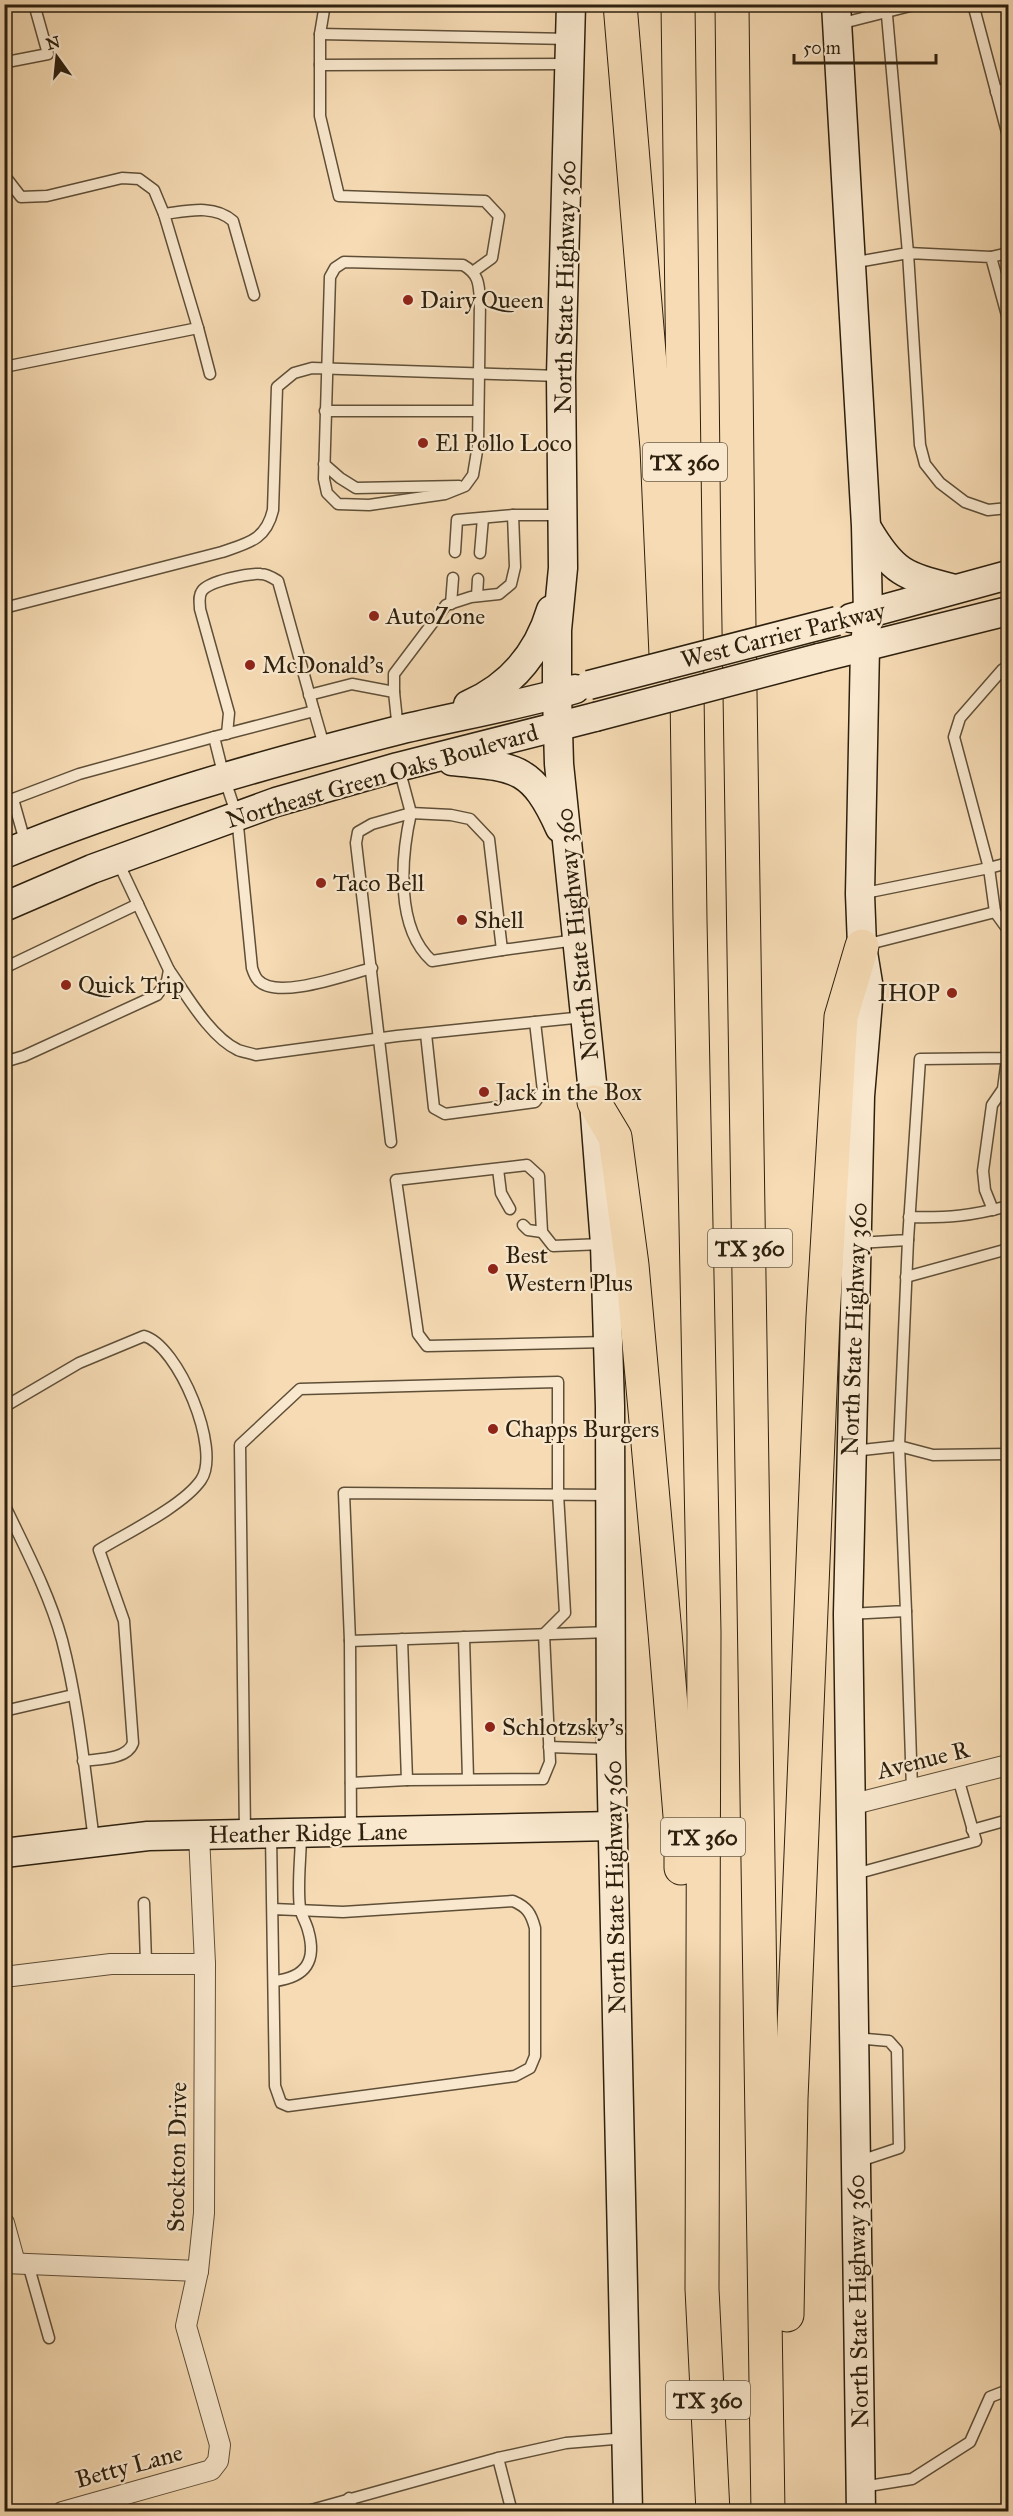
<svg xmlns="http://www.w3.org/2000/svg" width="1013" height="2516" font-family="'IM FELL Great Primer',serif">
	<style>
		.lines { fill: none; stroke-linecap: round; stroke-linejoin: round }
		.lane-casing { stroke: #5f4f38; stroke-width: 13 }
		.street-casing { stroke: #5f4f38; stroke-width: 22 }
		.secondary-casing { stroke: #2d200e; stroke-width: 31 }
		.highway-casing { stroke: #2d200e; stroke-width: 35 }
		.lane { stroke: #f9e8ce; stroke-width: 10 }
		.street { stroke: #f9e8ce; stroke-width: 20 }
		.secondary { stroke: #f9e8ce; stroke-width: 28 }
		.highway { stroke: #f6dbb4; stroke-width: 33 }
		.secondary-bridge-casing { stroke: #2d200e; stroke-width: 31; stroke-linecap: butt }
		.secondary-bridge { stroke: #f9e8ce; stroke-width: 28 }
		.poi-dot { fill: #8f2418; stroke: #f9e8ce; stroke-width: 2 }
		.labels { text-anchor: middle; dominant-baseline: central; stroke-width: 4.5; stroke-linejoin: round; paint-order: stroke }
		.shield { fill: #f9e8ce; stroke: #6a5c48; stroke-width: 1.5 }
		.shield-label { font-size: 22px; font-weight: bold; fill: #2d200e }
		.street-label { font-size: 24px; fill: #2d200e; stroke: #f9e8ce }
		.poi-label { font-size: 24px; fill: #2d200e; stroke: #f9e8ce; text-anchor: start }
	</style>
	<rect width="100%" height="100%" fill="#f6dbb4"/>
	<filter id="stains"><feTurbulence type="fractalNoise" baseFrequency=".00333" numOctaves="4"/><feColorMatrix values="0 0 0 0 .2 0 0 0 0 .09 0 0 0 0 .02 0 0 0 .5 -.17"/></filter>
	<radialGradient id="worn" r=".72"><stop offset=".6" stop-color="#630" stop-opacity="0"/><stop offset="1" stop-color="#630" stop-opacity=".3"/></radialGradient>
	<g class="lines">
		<!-- lane casing -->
		<g class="lane-casing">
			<g id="lane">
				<polyline points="325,4 320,34 320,116 339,196 485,201 499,216 492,258 474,271"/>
				<polyline points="973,4 1008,136"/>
				<polyline points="839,24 918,4"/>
				<polyline points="320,34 570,39"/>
				<polyline points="4,58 12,61 48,54 34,4"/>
				<polyline points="320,65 568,64"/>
				<polyline points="996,92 1008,88"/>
				<polyline points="4,175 21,197 47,196 122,178 139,179 154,190 164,214 198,328 4,367"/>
				<path d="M 164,214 C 187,211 214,204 233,221 L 254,295"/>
				<polyline points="991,257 1008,253"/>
				<path d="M 344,262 L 463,265 C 479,274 479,284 480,301 L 478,445 L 473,475 L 465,486 L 445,494 L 369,505 L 338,504 L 327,493 L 324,479 L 330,277 L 335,268 Z"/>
				<polyline points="851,263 908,253 886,4"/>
				<polyline points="1008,319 991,257 908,253 920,445 925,464 940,483 965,502 988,510 1008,508"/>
				<polyline points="198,328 210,374"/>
				<polyline points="325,411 478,411"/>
				<polyline points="324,464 340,478 356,488 459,486"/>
				<polyline points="455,552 457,520 513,515"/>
				<polyline points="480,553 483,518"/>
				<polyline points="477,596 478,579"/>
				<polyline points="451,604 453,578"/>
				<path d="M 4,608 L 222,552 C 248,543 266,540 273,510 L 277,387 L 294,373 L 312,368 L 559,376"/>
				<polyline points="1008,666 1002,670 960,718 954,737 989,868 1008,863"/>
				<polyline points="394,692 394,674 446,605 471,597 499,594 511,584 515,567 513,515 561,515"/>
				<polyline points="309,695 352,684 394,692 398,730"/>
				<path d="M 227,734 L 229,713 L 200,609 C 200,603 198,596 202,591 C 209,581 249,573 261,574 C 267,574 273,578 278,581 L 314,711"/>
				<path d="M 325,749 L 314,711 L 214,737 L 224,777 L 237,816 L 252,968 C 253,971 255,977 258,980 C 276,1001 348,974 372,968"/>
				<polyline points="399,768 411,813 451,815 470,819 489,839 502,950 576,940"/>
				<polyline points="13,799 79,774 214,737"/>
				<polyline points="4,800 13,799 26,845"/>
				<polyline points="860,894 989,868 995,912 865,945"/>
				<polyline points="995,912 1008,930"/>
				<polyline points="4,968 138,904"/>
				<path d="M 169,970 C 186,994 210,1037 238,1050 C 243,1052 250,1053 256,1055 L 397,1036 L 584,1017"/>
				<polyline points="426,1034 434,1108 445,1114 535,1102 543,1091 535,1022"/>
				<polyline points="4,1062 24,1056 157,995 167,981 169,970 118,862"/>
				<path d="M 391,1142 L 356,843 L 358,832 L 372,824 L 411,813 C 401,857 395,928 432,961 L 502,950"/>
				<polyline points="498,1169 501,1193 510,1209"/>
				<polyline points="993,1210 985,1190 983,1171 992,1105 1003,1089 1007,1058"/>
				<path d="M 909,1217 C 948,1218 971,1216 1008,1206"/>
				<polyline points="523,1225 528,1230 542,1232"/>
				<polyline points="858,1243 908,1240 920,1059 1007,1058 1008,1016"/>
				<polyline points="603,1244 553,1246 542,1232 539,1176 527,1165 396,1180 418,1334 427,1346 607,1342"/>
				<polyline points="906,1277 1008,1249"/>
				<path d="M 4,1407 L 79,1363 L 144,1336 C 178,1345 222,1450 201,1480 C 183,1506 127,1533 99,1550 L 124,1621 L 133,1743 C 127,1760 98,1759 83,1761"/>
				<polyline points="853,1451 899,1446 908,1240"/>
				<path d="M 4,1504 C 25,1548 49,1593 62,1640 C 79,1705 85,1774 94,1840"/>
				<polyline points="906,1611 912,1789"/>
				<polyline points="848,1614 906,1611 899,1446 933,1455 1008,1454"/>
				<polyline points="464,1637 468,1779"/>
				<polyline points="402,1639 407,1780"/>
				<polyline points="350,1641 610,1632"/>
				<polyline points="4,1711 73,1695"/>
				<polyline points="549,1747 609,1749"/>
				<polyline points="972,1830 1008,1820"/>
				<polyline points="351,1832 350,1641 344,1493 608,1495"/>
				<polyline points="245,1834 240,1445 300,1389 558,1382 558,1494 565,1613 544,1634 550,1762 543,1779 407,1780 351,1783"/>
				<path d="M 271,1835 L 275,2086 L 281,2103 L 288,2106 L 515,2076 L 530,2068 L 535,2056 L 535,1928 C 531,1913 527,1907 513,1901 L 343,1912 L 273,1909"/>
				<polyline points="855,1874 976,1841 958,1778"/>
				<polyline points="144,1903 146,1962"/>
				<path d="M 275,1981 C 306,1977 317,1961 308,1930 C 306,1922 301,1915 300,1908 C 297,1884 301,1857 301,1833"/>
				<polyline points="855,2038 889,2041 897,2050 899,2148 857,2162"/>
				<polyline points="28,2264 49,2338"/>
				<polyline points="498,2458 512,2512"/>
				<polyline points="862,2487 912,2479 970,2442 990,2397 1008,2390"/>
				<polyline points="349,2498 353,2512"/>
				<polyline points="304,2512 498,2458 566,2443 626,2438"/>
			</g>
		</g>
		<!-- street casing -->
		<g class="street-casing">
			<g id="street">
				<polyline points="850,1805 1008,1765"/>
				<polyline points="4,1977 111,1964 205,1964"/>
				<polyline points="4,2223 15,2263"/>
				<polyline points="4,2263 198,2271"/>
				<polyline points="62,2512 211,2470 218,2461 220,2445 186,2326 198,2271 204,2213 205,1964 199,1835"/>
			</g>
		</g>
		<!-- secondary casing -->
		<g class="secondary-casing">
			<g id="secondary">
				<polyline points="571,4 561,376 563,568 557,630 557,695 559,764 594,1102 605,1244 610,1406 611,1749 628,2512"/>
				<polyline points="836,4 866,526 868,613 865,647 860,894 862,946 869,989 860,1096 848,1614 861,2512"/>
				<path d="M 867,528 C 894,574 905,576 955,589"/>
				<polyline points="851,618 1008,575"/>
				<polyline points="819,658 1008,611"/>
				<path d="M 468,705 C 511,686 538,654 551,610"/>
				<path d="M 452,761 C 516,767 532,766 560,828"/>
				<path d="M 4,854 C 132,801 265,764 399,730 C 457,716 517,706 575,689"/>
				<polyline points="4,907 92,869 276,802 398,767 595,717"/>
				<polyline points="4,1853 148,1836 613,1826"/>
			</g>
		</g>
		<!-- highway casing -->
		<g class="highway-casing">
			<g id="highway">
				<polyline points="620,4 657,448 666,655"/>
				<polyline points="678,4 690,920 704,1632 702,2289 713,2512"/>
				<polyline points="732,4 738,562 768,2512"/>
				<polyline points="594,1102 615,1137 632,1265 665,1633 681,1828 681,1868"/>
				<polyline points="787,2315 791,2099 823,1317 841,1017 862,946"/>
			</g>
		</g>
		<!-- lane -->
		<use href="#lane" class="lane"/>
		<!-- street -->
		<use href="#street" class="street"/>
		<!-- secondary -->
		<use href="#secondary" class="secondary"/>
		<!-- highway -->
		<use href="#highway" class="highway"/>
		<!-- secondary-bridge casing -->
		<g class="secondary-bridge-casing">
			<g id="secondary-bridge">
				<polyline points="589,685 837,621"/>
				<polyline points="595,717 819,658"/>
			</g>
		</g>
		<!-- secondary-bridge -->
		<use href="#secondary-bridge" class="secondary-bridge"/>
	</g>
	<!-- markers -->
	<g class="poi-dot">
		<circle cx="408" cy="300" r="6"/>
		<circle cx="423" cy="443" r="6"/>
		<circle cx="374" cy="616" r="6"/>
		<circle cx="250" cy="665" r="6"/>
		<circle cx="321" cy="883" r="6"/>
		<circle cx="462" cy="920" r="6"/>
		<circle cx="66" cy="985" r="6"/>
		<circle cx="952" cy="993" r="6"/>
		<circle cx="484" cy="1092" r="6"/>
		<circle cx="493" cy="1269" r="6"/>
		<circle cx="493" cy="1429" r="6"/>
		<circle cx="490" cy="1727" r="6"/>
	</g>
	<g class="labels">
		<!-- shield labels -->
		<g class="shield">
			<rect x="643" y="443" width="84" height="38" rx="4.5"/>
			<rect x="708" y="1229" width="84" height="38" rx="4.5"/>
			<rect x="661" y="1818" width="84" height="38" rx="4.5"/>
			<rect x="666" y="2381" width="84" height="38" rx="4.5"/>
		</g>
		<g class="shield-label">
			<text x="685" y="462">TX 360</text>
			<text x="750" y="1248">TX 360</text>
			<text x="703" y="1837">TX 360</text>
			<text x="708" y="2400">TX 360</text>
		</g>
		<!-- street labels -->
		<g class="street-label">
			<text transform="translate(565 287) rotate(-89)">North State Highway 360</text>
			<text transform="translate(783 635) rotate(-14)">West Carrier Parkway</text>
			<text transform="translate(382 776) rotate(-16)">Northeast Green Oaks Boulevard</text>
			<text transform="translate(577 934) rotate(-96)">North State Highway 360</text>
			<text transform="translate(854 1329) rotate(-88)">North State Highway 360</text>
			<text transform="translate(923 1760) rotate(-14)">Avenue R</text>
			<text transform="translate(308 1833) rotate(-1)">Heather Ridge Lane</text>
			<text transform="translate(615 1887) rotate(-91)">North State Highway 360</text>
			<text transform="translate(177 2157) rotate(-89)">Stockton Drive</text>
			<text transform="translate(858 2301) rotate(-91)">North State Highway 360</text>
			<text transform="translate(129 2466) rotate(-15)">Betty Lane</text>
		</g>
		<!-- poi labels -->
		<g class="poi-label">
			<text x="420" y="300">Dairy Queen</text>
			<text x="435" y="443">El Pollo Loco</text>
			<text x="386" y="616">AutoZone</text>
			<text x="262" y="665">McDonald's</text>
			<text x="333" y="883">Taco Bell</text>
			<text x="474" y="920">Shell</text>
			<text x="78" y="985">Quick Trip</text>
			<text x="940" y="993" text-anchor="end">IHOP</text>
			<text x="496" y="1092">Jack in the Box</text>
			<text x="505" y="1255">Best<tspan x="505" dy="28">Western Plus</tspan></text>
			<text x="505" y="1429">Chapps Burgers</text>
			<text x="502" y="1727">Schlotzsky's</text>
		</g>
	</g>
	<!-- margin -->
	<rect width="1013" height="2516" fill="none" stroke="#f6dbb4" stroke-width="24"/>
	<rect x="6" y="6" width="1001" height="2504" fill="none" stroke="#2d200e" stroke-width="3"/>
	<rect x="12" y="12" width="989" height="2492" fill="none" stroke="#2d200e" stroke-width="1.5"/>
	<!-- north arrow -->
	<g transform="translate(57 57) rotate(345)" stroke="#f9e8ce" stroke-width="4.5" paint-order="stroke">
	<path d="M0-4.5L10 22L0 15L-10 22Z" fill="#2d200e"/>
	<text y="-9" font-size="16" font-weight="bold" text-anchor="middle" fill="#2d200e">N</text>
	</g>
	<!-- scale -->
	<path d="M794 54v9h142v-9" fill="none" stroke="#2d200e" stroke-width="3"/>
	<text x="803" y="54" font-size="18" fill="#2d200e" stroke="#f9e8ce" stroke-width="4.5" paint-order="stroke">50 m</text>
	<rect width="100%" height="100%" filter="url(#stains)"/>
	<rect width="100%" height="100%" fill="url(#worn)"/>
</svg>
